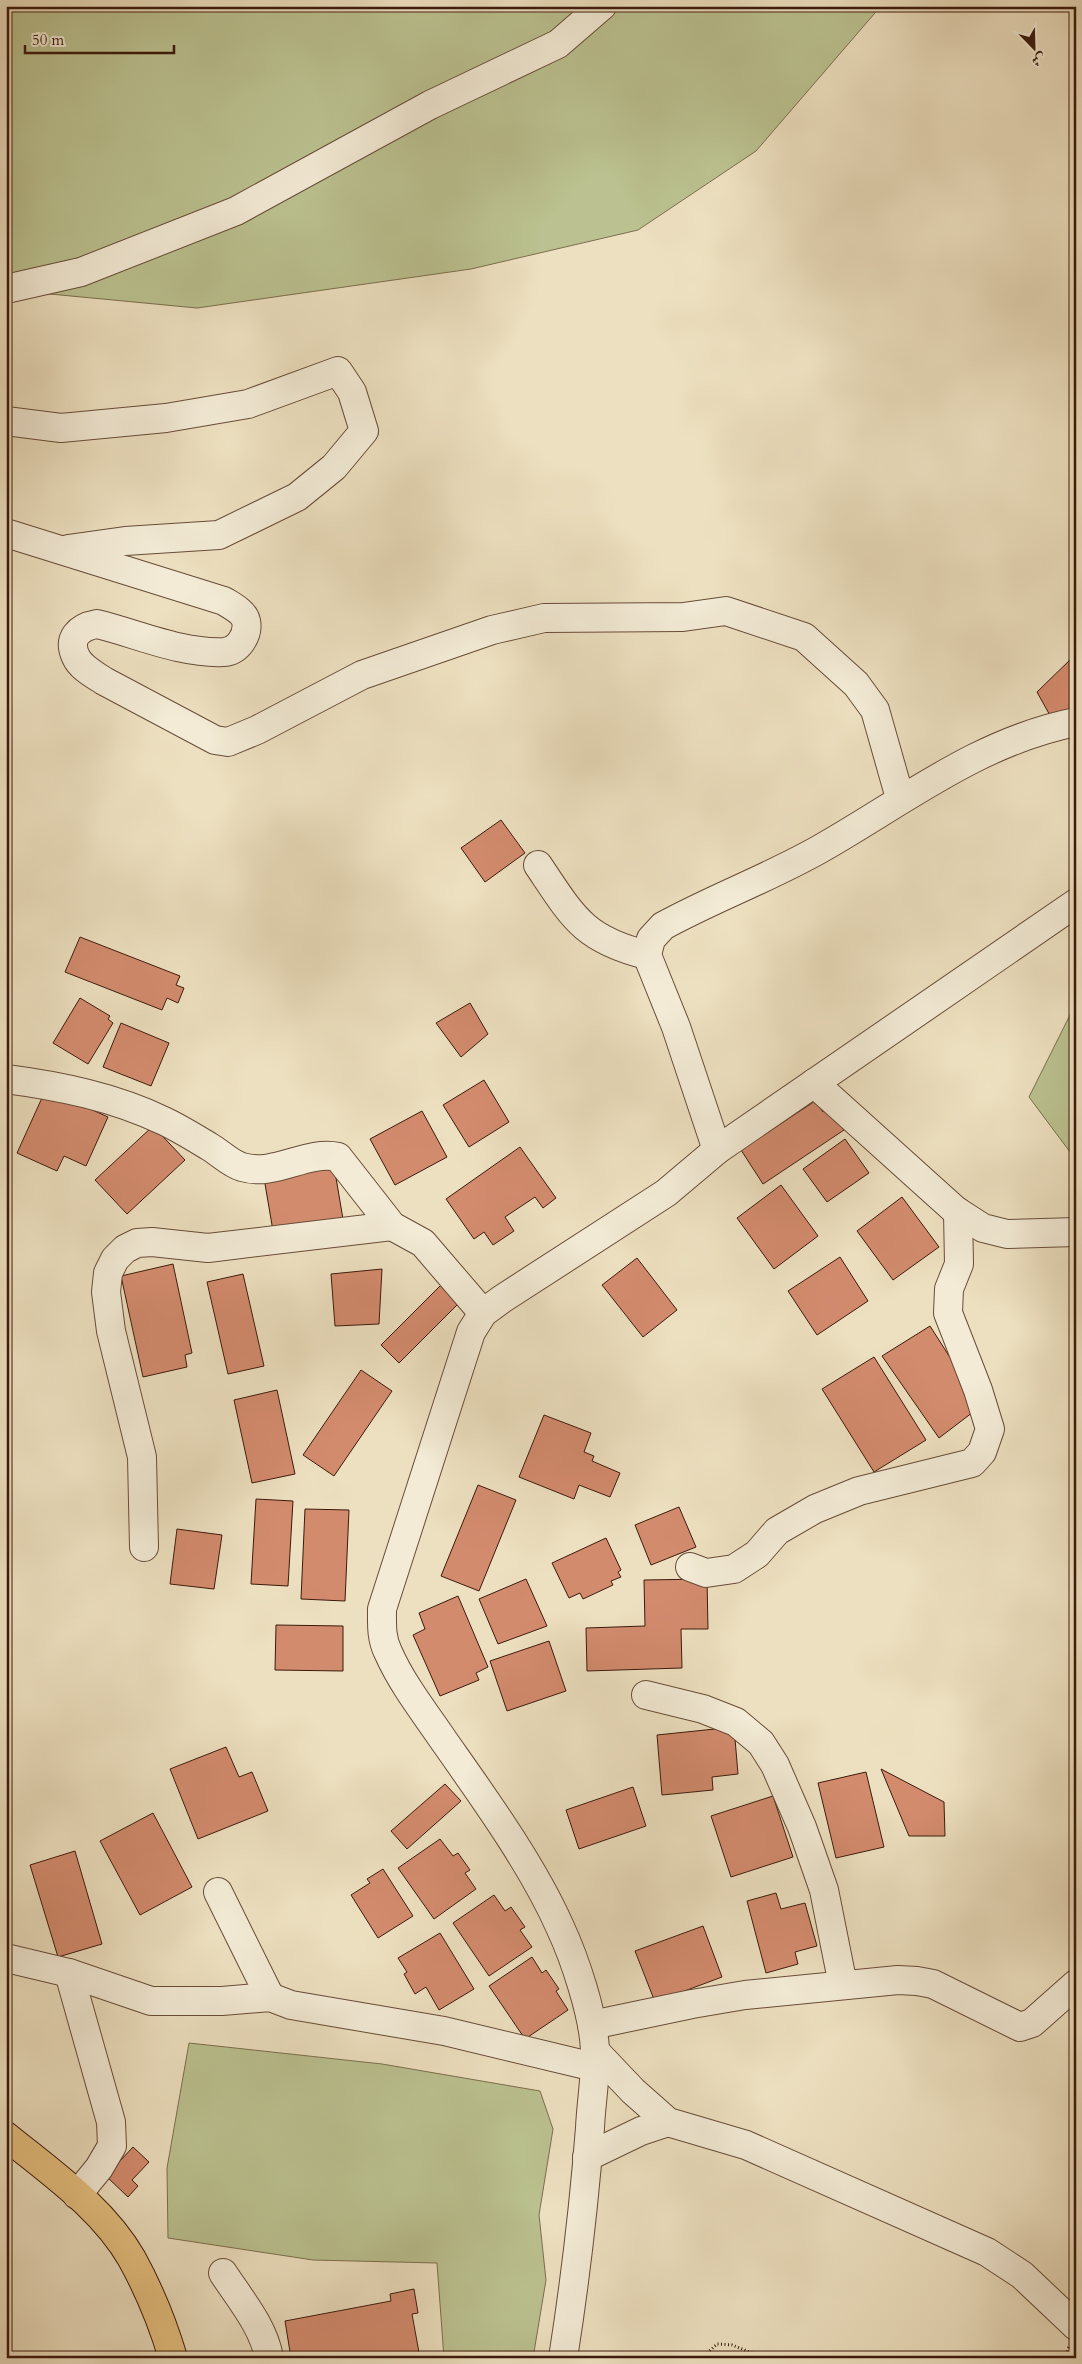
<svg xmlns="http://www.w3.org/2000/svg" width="1082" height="2364" font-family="Cardo,Amiri,serif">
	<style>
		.green { fill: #bbc190; stroke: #7c6e4e }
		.building { fill: #d38b6e; stroke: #3c1a0b }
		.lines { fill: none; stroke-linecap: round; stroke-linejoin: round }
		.minor-casing { stroke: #684c38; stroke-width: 30 }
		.major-casing { stroke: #3c1a0b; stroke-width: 30 }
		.path { stroke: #3c1a0b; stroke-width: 3; stroke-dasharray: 1 2.5; stroke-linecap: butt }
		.minor { stroke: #f3ebd6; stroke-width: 28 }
		.major { stroke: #e6c080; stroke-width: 28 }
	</style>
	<rect width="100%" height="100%" fill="#ede0c0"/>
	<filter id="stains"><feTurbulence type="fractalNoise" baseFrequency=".004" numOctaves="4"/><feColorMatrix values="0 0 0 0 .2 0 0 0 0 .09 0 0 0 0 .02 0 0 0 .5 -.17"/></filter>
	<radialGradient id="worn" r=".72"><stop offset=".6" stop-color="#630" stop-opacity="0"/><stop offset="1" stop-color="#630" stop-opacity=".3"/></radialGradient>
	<!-- green -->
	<g class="green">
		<polygon points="6,6 881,6 756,151 638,230 471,269 197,308 29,292 6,287"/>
		<polygon points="1076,1003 1076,1160 1029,1097"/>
		<polygon points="189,2043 382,2064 540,2091 553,2129 539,2215 546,2280 533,2358 444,2358 437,2263 313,2260 168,2238 167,2168"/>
	</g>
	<!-- building -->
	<g class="building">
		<polygon points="1076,654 1076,713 1052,719 1037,692"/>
		<polygon points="501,820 525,853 485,882 461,848"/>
		<polygon points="80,937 180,976 176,985 184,988 178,1003 167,998 162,1010 65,972"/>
		<polygon points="80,998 110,1016 108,1019 113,1023 88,1064 53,1043"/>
		<polygon points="470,1003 488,1034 461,1057 436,1023"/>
		<polygon points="121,1023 169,1043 151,1086 103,1067"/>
		<polygon points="484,1080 509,1122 469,1147 443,1105"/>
		<polygon points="46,1089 108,1117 86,1166 64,1156 57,1171 17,1153"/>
		<polygon points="815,1101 823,1112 829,1107 844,1130 763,1184 741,1150"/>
		<polygon points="422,1111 447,1157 395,1185 370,1139"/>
		<polygon points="153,1126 185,1160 127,1214 95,1180"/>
		<polygon points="845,1139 869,1173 827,1202 803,1169"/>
		<polygon points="520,1147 556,1198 543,1208 535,1197 505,1217 514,1231 493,1245 484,1232 474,1239 446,1199"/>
		<polygon points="334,1166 343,1219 273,1231 264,1178"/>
		<polygon points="781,1185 818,1236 774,1269 737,1218"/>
		<polygon points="902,1197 939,1247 893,1280 857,1231"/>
		<polygon points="840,1257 868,1301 817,1335 788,1291"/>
		<polygon points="637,1258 677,1310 643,1337 602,1285"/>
		<polygon points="173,1264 192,1353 185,1355 187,1367 143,1377 121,1276"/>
		<polygon points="382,1269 379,1324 335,1326 331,1274"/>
		<polygon points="243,1274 264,1366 228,1374 207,1282"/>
		<polygon points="444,1282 462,1300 399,1363 381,1345"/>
		<polygon points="930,1326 981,1406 939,1438 882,1356"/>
		<polygon points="874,1357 926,1440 874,1472 822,1389"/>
		<polygon points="361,1370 392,1391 334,1476 303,1455"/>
		<polygon points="277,1390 295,1474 252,1483 234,1400"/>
		<polygon points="544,1415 591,1433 584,1452 594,1456 592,1461 620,1473 610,1497 579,1485 574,1499 519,1477"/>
		<polygon points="478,1485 516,1500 479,1591 441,1576"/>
		<polygon points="256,1499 293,1501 288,1586 251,1584"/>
		<polygon points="679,1507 696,1547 651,1565 635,1525"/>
		<polygon points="305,1509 349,1510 345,1601 301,1599"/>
		<polygon points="177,1529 222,1535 214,1589 170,1584"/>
		<polygon points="606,1538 621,1570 618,1572 621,1577 611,1581 613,1585 583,1599 580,1593 569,1598 552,1563"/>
		<polygon points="526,1579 547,1626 498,1644 479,1599"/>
		<polygon points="707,1579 708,1629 681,1629 682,1668 587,1671 586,1628 645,1626 644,1580"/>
		<polygon points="458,1596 488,1667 476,1673 479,1680 440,1696 413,1635 425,1629 419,1613"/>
		<polygon points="276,1625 343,1626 343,1671 275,1670"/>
		<polygon points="549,1641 566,1691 507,1711 490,1661"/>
		<polygon points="734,1727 738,1774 712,1777 713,1790 662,1795 657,1735"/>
		<polygon points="226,1747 239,1777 252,1772 268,1811 198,1839 170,1769"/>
		<polygon points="881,1769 944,1802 945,1836 909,1836"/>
		<polygon points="866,1772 884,1847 836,1858 818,1783"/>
		<polygon points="445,1784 461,1801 407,1849 391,1831"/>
		<polygon points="633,1787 646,1826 579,1849 566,1810"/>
		<polygon points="773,1796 793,1857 731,1877 711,1816"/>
		<polygon points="153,1813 192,1887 140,1915 100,1841"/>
		<polygon points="440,1839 453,1856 458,1853 470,1870 465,1873 476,1889 434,1919 398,1868"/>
		<polygon points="75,1851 102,1944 58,1957 30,1865"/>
		<polygon points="383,1869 413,1916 378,1938 351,1895 370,1883 367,1879"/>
		<polygon points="776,1893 781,1909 805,1903 817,1946 795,1952 798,1964 766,1973 747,1901"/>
		<polygon points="494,1895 505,1911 511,1907 525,1927 520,1930 532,1947 489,1976 453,1923"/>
		<polygon points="703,1926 722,1977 655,2002 635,1951"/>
		<polygon points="440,1933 474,1989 439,2010 426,1987 415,1994 404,1974 407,1972 398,1958"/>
		<polygon points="532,1957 542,1973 546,1970 559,1989 556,1991 568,2010 525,2039 489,1986"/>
		<polygon points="133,2147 149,2162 132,2180 138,2186 128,2197 106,2176"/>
		<polygon points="414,2289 418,2313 412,2314 420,2358 291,2358 285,2321 391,2301 390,2294"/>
	</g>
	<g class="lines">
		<!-- minor casing -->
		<g class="minor-casing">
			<g id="minor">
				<polyline points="6,289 81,272 236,211 430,105 558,44 602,6"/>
				<polyline points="6,421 61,428 166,418 248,404 338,371 352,392 364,431 334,467 297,497 219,535 125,541 68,549"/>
				<path d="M 6,533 L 224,601 C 232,606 244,612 246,621 C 249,635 238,651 224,652 C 182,654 138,634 97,624 C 79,627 67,638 76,657 C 81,668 95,675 104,681 L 215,740 L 228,742 L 257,730 L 362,675 L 492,630 L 544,618 L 683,617 L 726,611 L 804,637 L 856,684 L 875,710 L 900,798"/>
				<path d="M 538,865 C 573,917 583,939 647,955"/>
				<path d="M 6,1079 C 60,1086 114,1097 164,1121 C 179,1128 195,1138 210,1147 C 220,1153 231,1164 242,1167 C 275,1177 306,1150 338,1157 L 392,1226 L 423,1243 L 483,1313"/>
				<polyline points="814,1083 955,1210 983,1228 1007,1234 1076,1232"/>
				<path d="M 717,1150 L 676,1027 L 647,955 L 651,939 L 663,926 C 714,898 769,878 820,849 C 903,802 979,741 1076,722"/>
				<polyline points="144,1547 142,1457 111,1331 106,1292 108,1273 115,1259 125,1249 137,1243 152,1242 208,1248 392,1226"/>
				<polyline points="690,1567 706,1573 734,1569 757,1554 777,1531 815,1509 859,1491 972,1463 982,1452 990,1429 978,1390 948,1313 949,1289 959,1264 958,1212"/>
				<polyline points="646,1695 703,1709 736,1722 761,1743 775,1765 802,1827 824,1890 843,1985"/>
				<polyline points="218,1892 270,1997"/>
				<polyline points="6,1958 69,1973 151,2001 222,2001 270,1997 291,2005 444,2031 594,2067"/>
				<polyline points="69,1973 111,2122 112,2146 99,2168 77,2195"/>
				<polyline points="592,2025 692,2004 745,1995 898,1980 917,1981 933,1984 1020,2027 1032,2023 1076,1984"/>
				<polyline points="595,2051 633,2091 668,2122 746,2145 987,2252 1022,2275 1076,2326"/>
				<polyline points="587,2157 641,2131 668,2122"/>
				<path d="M 223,2273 C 240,2299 264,2327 269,2358"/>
				<path d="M 563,2358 C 575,2282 584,2205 590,2128 C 591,2103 596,2077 595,2051 C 594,2016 575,1959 560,1927 C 532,1864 484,1798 444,1741 C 425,1713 402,1684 388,1652 C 381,1638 382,1624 382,1609 L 471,1332 L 483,1313 L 502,1299 L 666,1193 L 717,1150 L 1076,903"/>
			</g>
		</g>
		<!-- major casing -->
		<g class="major-casing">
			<path id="major" d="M 6,2136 C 50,2172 103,2208 132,2259 C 149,2290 163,2324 173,2358"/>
		</g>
		<!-- path -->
		<g class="path">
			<polyline points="702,2358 717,2344 732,2345 757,2355"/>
			<polyline points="1065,2358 1069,2346"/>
		</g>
		<!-- minor -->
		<use href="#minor" class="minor"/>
		<!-- major -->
		<use href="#major" class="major"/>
	</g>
	<!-- margin -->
	<rect width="1082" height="2364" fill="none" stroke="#ede0c0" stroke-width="25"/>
	<rect x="8" y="8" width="1067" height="2349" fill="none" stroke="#3c1a0b" stroke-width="2.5"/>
	<rect x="12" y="12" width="1057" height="2339" fill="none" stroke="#3c1a0b"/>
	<!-- north arrow -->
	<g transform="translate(1034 48) rotate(157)" stroke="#f3ebd6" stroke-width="4" paint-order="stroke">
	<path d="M0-4L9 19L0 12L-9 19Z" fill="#3c1a0b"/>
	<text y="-8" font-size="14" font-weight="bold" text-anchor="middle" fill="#3c1a0b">ش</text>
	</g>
	<!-- scale -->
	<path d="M25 45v8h149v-8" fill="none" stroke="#3c1a0b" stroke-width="2.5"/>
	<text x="32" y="45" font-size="15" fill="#3c1a0b" stroke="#f3ebd6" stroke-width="4" paint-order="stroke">50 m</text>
	<rect width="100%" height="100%" filter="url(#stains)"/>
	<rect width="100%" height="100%" fill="url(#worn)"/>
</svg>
